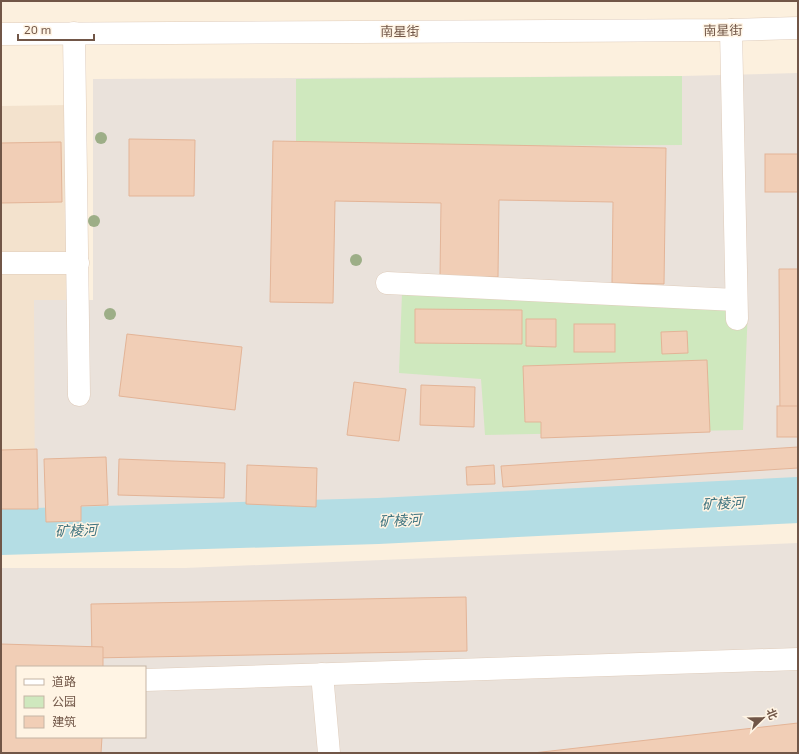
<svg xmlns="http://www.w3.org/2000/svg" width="799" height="754" font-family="'Exo 2','Noto Sans SC',sans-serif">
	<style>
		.residential { fill: #f3e2cd }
		.industrial { fill: #eae2db; fill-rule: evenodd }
		.green { fill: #cfe8be }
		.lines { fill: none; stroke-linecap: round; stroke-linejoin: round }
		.river { stroke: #b4dde4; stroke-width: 46 }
		.building { fill: #f1ceb6; stroke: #e3b497 }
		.minor-casing { stroke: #dfccbb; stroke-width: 23 }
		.minor { stroke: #fff; stroke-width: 22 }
		.tree { fill: #9dae87 }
		.labels { text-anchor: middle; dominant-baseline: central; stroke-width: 3; stroke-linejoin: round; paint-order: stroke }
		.street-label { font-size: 13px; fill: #715647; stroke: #fff4e4 }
		.water-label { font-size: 14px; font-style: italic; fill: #3e737f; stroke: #fff4e4 }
	</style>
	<rect width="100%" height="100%" fill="#fcf0de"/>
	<!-- residential -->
	<polygon class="residential" points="69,105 66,513 1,515 1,106"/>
	<!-- industrial -->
	<g class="industrial">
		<polygon points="798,73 798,478 188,519 35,522 34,300 93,300 93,79 682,76"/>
		<path d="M 798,543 L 798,753 L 1,753 L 1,568 L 185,568 ZM 17,667 L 145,667 L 145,737 L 17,737 Z"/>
	</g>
	<!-- green -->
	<g class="green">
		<polygon points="682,76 682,145 296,147 296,79"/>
		<polygon points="402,293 748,308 743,430 485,435 481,379 399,373"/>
	</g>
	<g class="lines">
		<!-- river -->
		<polyline class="river" points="1,532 378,521 798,500"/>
	</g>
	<!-- building -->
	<g class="building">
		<polygon points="129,139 195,140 194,196 129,196"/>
		<polygon points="273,141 666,148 664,284 612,283 613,202 499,200 498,277 440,276 441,203 335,201 333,303 270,302"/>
		<polygon points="61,142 62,202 1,203 1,143"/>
		<rect x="765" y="154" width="33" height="38"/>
		<polygon points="779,269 798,269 798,421 780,421"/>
		<polygon points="415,309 522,310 522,344 415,343"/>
		<polygon points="526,319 556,319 556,347 526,346"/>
		<rect x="574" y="324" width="41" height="28"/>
		<polygon points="687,331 688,353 662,354 661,332"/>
		<polygon points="127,334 242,347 235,410 119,396"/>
		<polygon points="707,360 710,432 541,438 541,422 525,422 523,366"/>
		<polygon points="354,382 406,389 399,441 347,435"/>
		<polygon points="421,385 475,387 474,427 420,425"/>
		<rect x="777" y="406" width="21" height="31"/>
		<polygon points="798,447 798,468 503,487 501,466"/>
		<polygon points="37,449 38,509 1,509 1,450"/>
		<polygon points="106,457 108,505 81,506 81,521 46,522 44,459"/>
		<polygon points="119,459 225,463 224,498 118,495"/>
		<polygon points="247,465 317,468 316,507 246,504"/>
		<polygon points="494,465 495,484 467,485 466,467"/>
		<polygon points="466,597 467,651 92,658 91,604"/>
		<polygon points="1,644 103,647 103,667 17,667 17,737 102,737 101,753 1,753"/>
		<polygon points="798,723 798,753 533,753"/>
	</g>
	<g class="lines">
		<!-- minor casing -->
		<g class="minor-casing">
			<g id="minor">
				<polyline points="731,30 737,319"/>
				<polyline points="74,33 79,395"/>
				<polyline points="1,34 731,30 798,28"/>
				<polyline points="1,263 78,263"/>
				<polyline points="387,283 736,300"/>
				<polyline points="322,674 329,753"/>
				<polyline points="145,680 798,659"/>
			</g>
		</g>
		<!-- minor -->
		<use href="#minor" class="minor"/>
	</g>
	<!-- trees -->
	<g class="tree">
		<circle cx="101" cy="138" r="6"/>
		<circle cx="94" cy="221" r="6"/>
		<circle cx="356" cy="260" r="6"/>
		<circle cx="110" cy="314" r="6"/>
	</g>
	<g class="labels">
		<!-- street labels -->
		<g class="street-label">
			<text transform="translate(723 30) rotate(-1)">南星街</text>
			<text x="400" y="31">南星街</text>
		</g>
		<!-- water labels -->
		<g class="water-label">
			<text transform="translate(723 503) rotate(-3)">矿棱河</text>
			<text transform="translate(400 520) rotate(-3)">矿棱河</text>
			<text transform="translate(76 530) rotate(-2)">矿棱河</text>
		</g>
	</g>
	<!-- border -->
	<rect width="799" height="754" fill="none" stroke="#715647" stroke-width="4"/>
	<!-- legend -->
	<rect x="16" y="666" width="130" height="72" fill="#fff4e4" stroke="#c6b5a5"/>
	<rect x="24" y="679" width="20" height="6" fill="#ffffff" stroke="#c6b5a5"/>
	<text x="52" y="686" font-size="12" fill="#715647">道路</text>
	<rect x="24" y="696" width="20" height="12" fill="#cfe8be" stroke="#c6b5a5"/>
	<text x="52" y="706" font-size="12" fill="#715647">公园</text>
	<rect x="24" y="716" width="20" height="12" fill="#f1ceb6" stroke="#c6b5a5"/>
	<text x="52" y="726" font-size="12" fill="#715647">建筑</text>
	<!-- north arrow -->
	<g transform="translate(763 718) rotate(67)" stroke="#fff4e4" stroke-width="3" paint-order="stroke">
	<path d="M0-3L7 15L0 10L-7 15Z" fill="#715647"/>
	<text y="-6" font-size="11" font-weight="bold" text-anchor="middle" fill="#715647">北</text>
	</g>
	<!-- scale -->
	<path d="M18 34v6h76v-6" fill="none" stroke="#715647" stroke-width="2"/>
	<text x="24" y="34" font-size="12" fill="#715647" stroke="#fff4e4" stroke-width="3" paint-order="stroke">20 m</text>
</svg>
